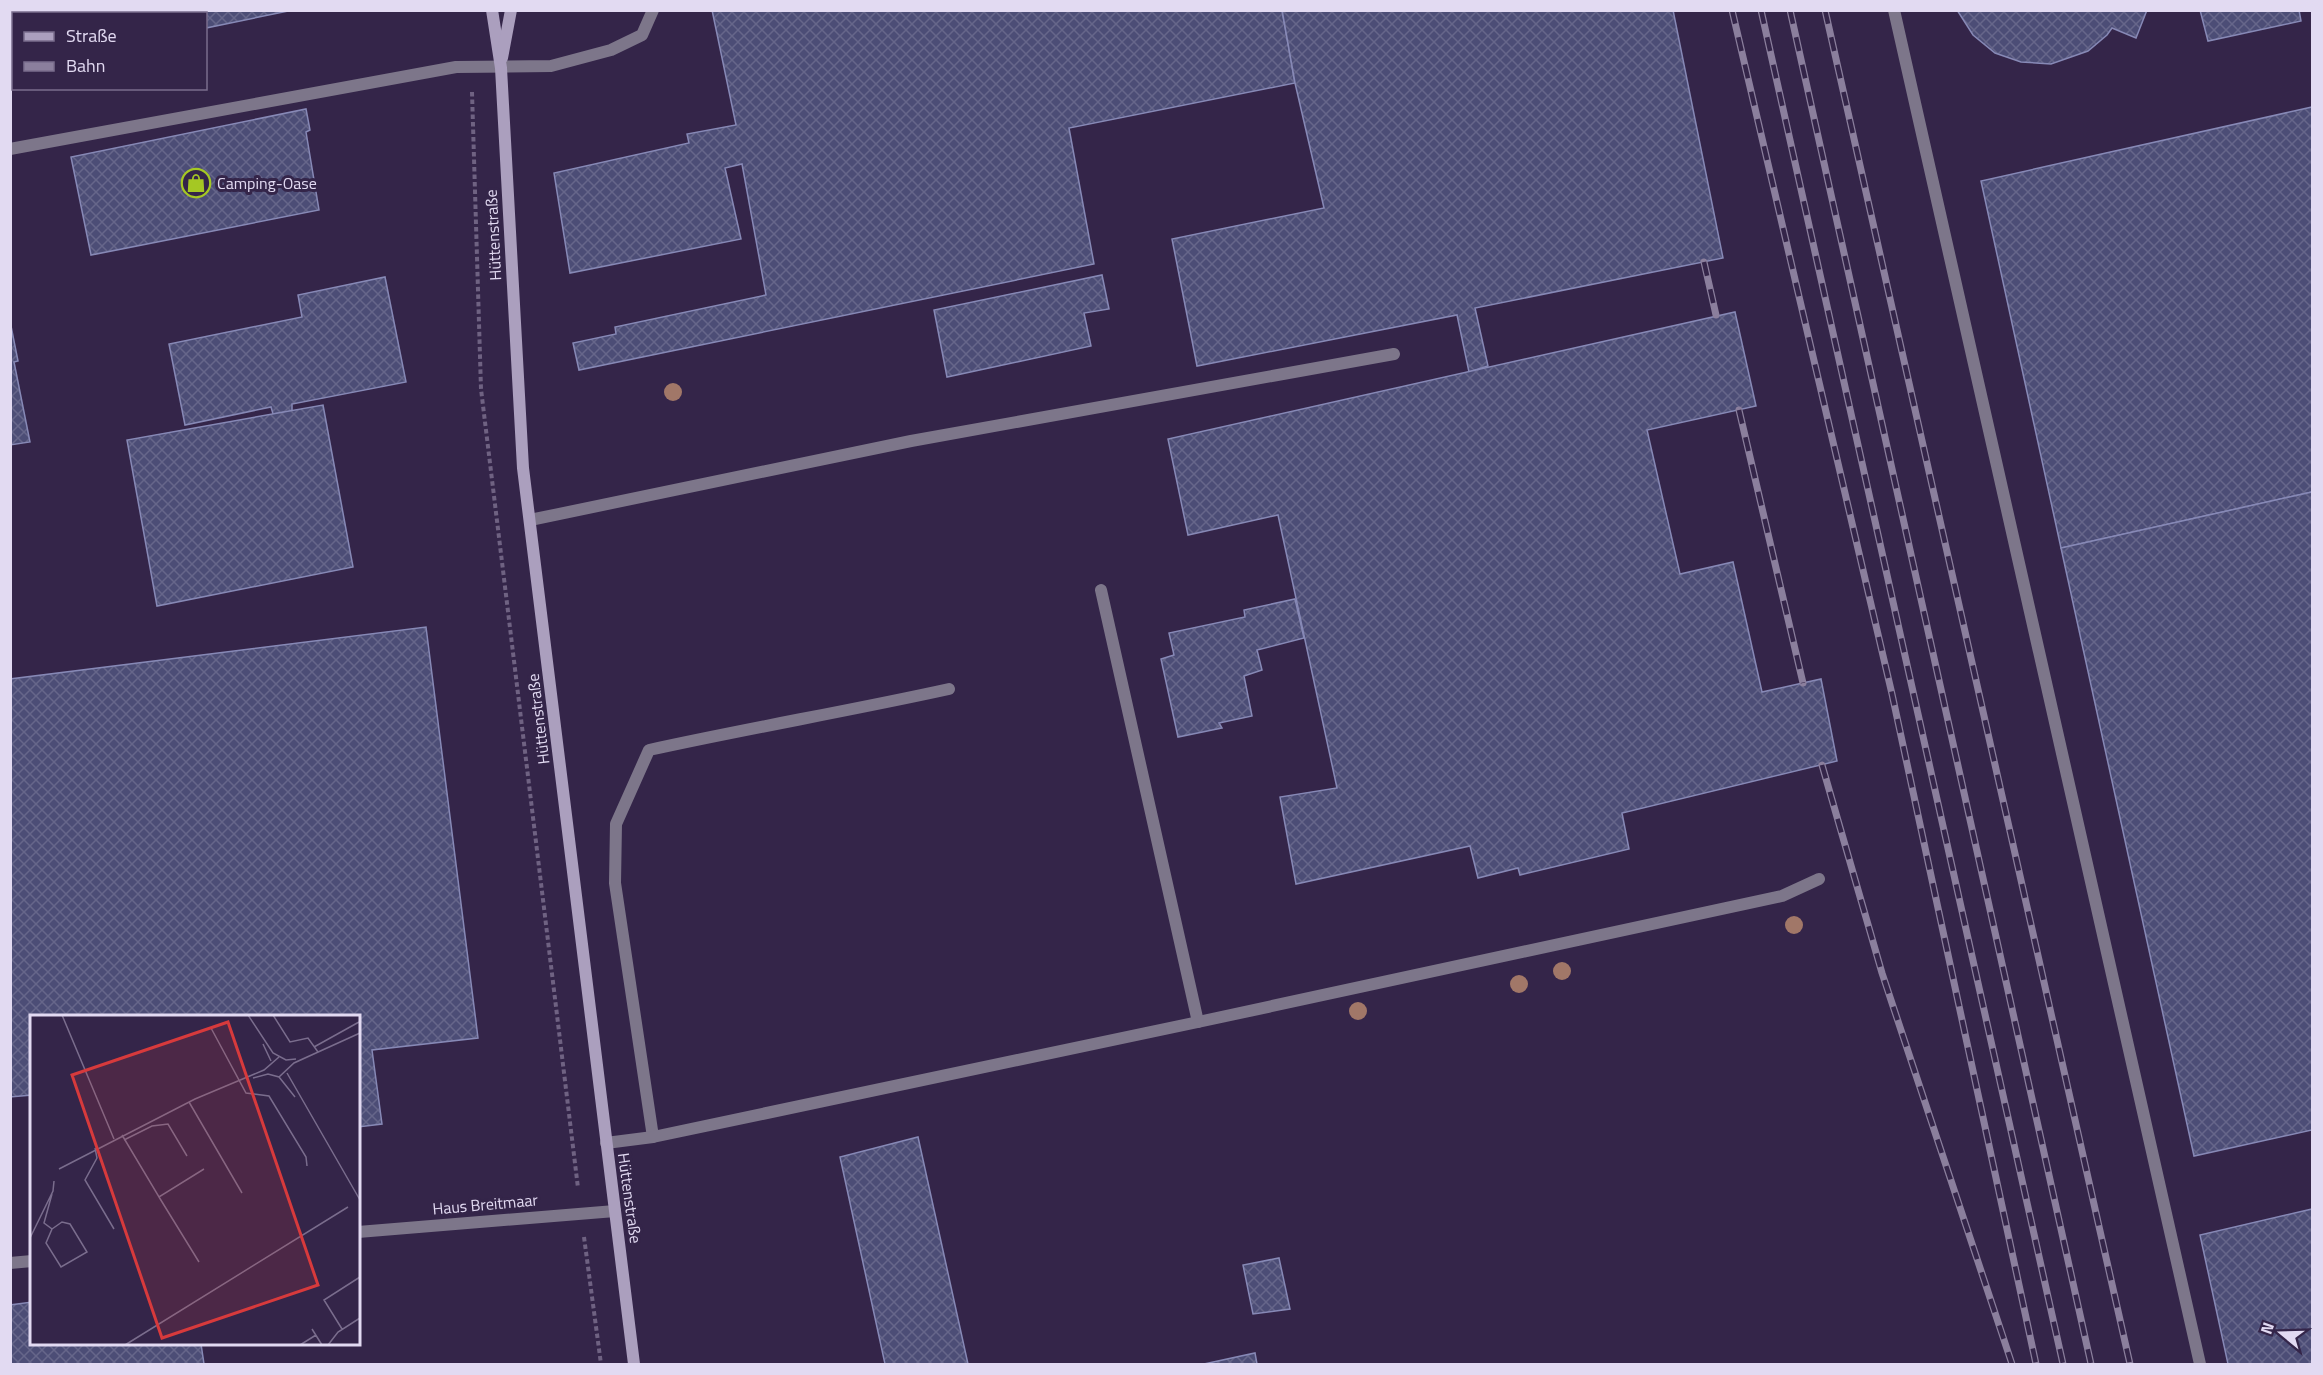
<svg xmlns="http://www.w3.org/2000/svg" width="2323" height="1375" font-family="'Titillium Web',sans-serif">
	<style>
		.building { fill: url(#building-cross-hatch); stroke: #8789b6; stroke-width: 1.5 }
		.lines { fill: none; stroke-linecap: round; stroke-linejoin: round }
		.path { stroke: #6f6282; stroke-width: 4; stroke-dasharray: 4.5 3; stroke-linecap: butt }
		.lane { stroke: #7d768a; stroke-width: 12 }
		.street { stroke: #7d768a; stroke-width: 12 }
		.secondary { stroke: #ab9fbe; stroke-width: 12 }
		.rail-casing { stroke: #8b7f9d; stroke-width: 7 }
		.rail { stroke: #342549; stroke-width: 4.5; stroke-dasharray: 14; stroke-linecap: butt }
		.tree { fill: #a17768 }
		.labels { text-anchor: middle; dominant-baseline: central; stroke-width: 6; stroke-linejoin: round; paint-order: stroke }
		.poi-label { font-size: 16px; fill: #e2daf2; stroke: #342549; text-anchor: start }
		.street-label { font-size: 16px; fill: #e2daf2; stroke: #342549 }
		.inset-road { fill: none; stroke: #7a6d8d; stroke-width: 1.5 }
		.view { fill: #d73a3c; fill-opacity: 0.15; stroke: #d73a3c; stroke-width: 3 }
		.inset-edge { fill: none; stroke: #e2daf2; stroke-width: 3 }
	</style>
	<defs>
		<pattern id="building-cross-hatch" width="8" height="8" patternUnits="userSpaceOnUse" patternTransform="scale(1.5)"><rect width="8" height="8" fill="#4c4d76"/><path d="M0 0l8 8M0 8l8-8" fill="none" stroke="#66668a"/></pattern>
	</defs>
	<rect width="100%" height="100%" fill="#342549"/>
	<!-- building -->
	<g class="building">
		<polygon points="181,10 293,10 206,28 206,14 181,14"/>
		<polygon points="712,10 1282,10 1295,83 1069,128 1094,264 579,370 573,343 616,334 615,327 766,295 742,164 725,168 741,239 570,273 554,173 689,143 687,134 736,125"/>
		<polygon points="1282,10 1673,10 1723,258 1475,308 1488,366 1469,372 1457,315 1197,366 1172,239 1324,208 1295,83"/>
		<polygon points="1957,10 2147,10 2136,38 2112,28 2107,35 2088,51 2051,64 2021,62 1995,53 1973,35"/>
		<polygon points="2200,10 2299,10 2301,21 2208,41"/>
		<polygon points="2312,107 2312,492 2061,548 1981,181"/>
		<polygon points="306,109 310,130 306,132 319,210 91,255 71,157"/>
		<polygon points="1102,275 1109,309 1084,313 1091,346 947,377 934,310"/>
		<polygon points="385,277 406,382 292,404 292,411 273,414 271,407 185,425 169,344 302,317 298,295"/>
		<polygon points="1735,312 1756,406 1647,430 1680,574 1733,562 1762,692 1821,679 1837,761 1622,813 1629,849 1520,875 1518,868 1478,878 1470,846 1296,884 1280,797 1337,788 1278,515 1188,535 1168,439"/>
		<polygon points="11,326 18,361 14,362 30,442 10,445"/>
		<polygon points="323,405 353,567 157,606 127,440"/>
		<polygon points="2312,492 2312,1130 2194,1156 2061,548"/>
		<polygon points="1295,599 1304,638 1257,650 1262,670 1244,676 1252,716 1219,723 1222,728 1178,737 1161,659 1174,655 1169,633 1245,617 1244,610"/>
		<polygon points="426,627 478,1038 372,1050 382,1124 358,1127 358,1016 32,1016 32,1095 10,1097 10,679"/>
		<polygon points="918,1137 968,1364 885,1364 840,1157"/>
		<polygon points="2312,1209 2312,1364 2228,1364 2200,1235"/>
		<polygon points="1279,1258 1290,1309 1253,1314 1243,1265"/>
		<polygon points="32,1302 32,1344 201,1344 204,1364 10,1364 10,1305"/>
		<polygon points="1255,1353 1257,1364 1204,1364"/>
	</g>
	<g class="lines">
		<!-- path -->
		<g class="path">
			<polyline points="472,92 481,389 578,1188"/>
			<polyline points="584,1237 601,1364"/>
		</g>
		<!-- lane -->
		<g class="lane">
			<polyline points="1894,10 2200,1364"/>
			<polyline points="10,149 456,67 551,66 611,50 642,35 653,10"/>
			<polyline points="530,520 911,441 1394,354"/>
			<polyline points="1198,1022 1782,896 1819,879"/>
			<path d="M 653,1137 L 615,883 L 616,824 L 649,750 C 749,728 849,711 949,689"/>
			<polyline points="606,1143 653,1137 1198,1022 1101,590"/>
		</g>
		<!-- street -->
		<g class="street">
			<polyline points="358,1232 615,1211"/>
			<polyline points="10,1263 32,1261"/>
		</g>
		<!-- secondary -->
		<g class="secondary">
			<polyline points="492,10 501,68 523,468 634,1364"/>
			<polyline points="502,58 511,10"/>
		</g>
		<!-- rail casing -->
		<g class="rail-casing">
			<g id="rail">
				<polyline points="1732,10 1892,694 2036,1364"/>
				<polyline points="1761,10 2063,1364"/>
				<polyline points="1790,10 2091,1364"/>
				<polyline points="1825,10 2130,1364"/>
				<polyline points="1704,262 1716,315"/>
				<polyline points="1739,410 1803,683"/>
				<polyline points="1822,765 1882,973 2012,1364"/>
			</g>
		</g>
		<!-- rail -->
		<use href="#rail" class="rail"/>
	</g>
	<!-- trees -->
	<g class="tree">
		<circle cx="673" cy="392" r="9"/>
		<circle cx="1794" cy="925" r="9"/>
		<circle cx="1562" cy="971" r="9"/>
		<circle cx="1519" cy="984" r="9"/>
		<circle cx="1358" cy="1011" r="9"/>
	</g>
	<!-- icons -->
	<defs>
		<g id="shop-ring" transform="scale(1.5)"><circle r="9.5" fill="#342549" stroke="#a5c823" stroke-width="1.5"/><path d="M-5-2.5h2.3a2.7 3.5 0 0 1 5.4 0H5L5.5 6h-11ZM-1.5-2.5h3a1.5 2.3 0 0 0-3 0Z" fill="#a5c823"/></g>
	</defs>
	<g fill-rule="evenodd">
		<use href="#shop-ring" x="196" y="183"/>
	</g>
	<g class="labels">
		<!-- poi labels -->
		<g class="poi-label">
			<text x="217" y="183">Camping-Oase</text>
		</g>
		<!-- street labels -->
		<g class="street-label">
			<text transform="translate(493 235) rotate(-93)">Hüttenstraße</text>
			<text transform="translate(538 719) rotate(-97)">Hüttenstraße</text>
			<text transform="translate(630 1198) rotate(82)">Hüttenstraße</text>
			<text transform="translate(485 1204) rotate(-5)">Haus Breitmaar</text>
		</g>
	</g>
	<!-- overview -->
	<g transform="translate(30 1015)">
		<rect width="330" height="330" fill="#342549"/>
		<path class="inset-road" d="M 32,0 L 84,124M 218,0 L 243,38 L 256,45 L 266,44M 243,0 L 260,27 L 278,23 L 288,37M 181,13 L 216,78 L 239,81 L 276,142 L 277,151M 233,29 L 241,46M 284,32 L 329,7M 257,58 L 330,185M 249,62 L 264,48 L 330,18M 223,63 L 238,59 L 249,62 L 265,82M 159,87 L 212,178M 92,120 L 129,182 L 174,154M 94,125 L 122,111 L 138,109 L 157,141M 65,133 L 67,143 L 55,165 L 84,214M 29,154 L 165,84 L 234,55 L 249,42M 22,179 L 14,208 L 22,214 L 16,228 L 31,252 L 57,237 L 40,209 L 32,207 L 22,214M 129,182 L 169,247M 0,223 L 23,176 L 24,166M 282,314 L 292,330M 312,314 L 294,285 L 330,262M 95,330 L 318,192M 270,330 L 286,320M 298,330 L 308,317 L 330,303"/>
		<path class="view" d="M 198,7 L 288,270 L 132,323 L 42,60 Z"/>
		<rect width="330" height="330" class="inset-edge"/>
	</g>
	<!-- border -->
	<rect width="2323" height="1375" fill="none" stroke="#e2daf2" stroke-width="24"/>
	<!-- legend -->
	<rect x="12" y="12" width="195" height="78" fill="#342549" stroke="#7a6d8d" stroke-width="1.5"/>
	<rect x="24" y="32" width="30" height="9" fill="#ab9fbe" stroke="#7a6d8d" stroke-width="1.5"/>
	<text x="66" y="42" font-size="18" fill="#e2daf2">Straße</text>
	<rect x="24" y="62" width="30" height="9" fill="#8b7f9d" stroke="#7a6d8d" stroke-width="1.5"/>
	<text x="66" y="72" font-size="18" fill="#e2daf2">Bahn</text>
	<!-- north arrow -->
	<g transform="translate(2281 1333) rotate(289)" stroke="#342549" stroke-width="4.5" paint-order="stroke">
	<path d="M0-4.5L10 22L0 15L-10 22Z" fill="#e2daf2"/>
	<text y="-9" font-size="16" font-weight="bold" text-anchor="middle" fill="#e2daf2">N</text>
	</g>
</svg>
